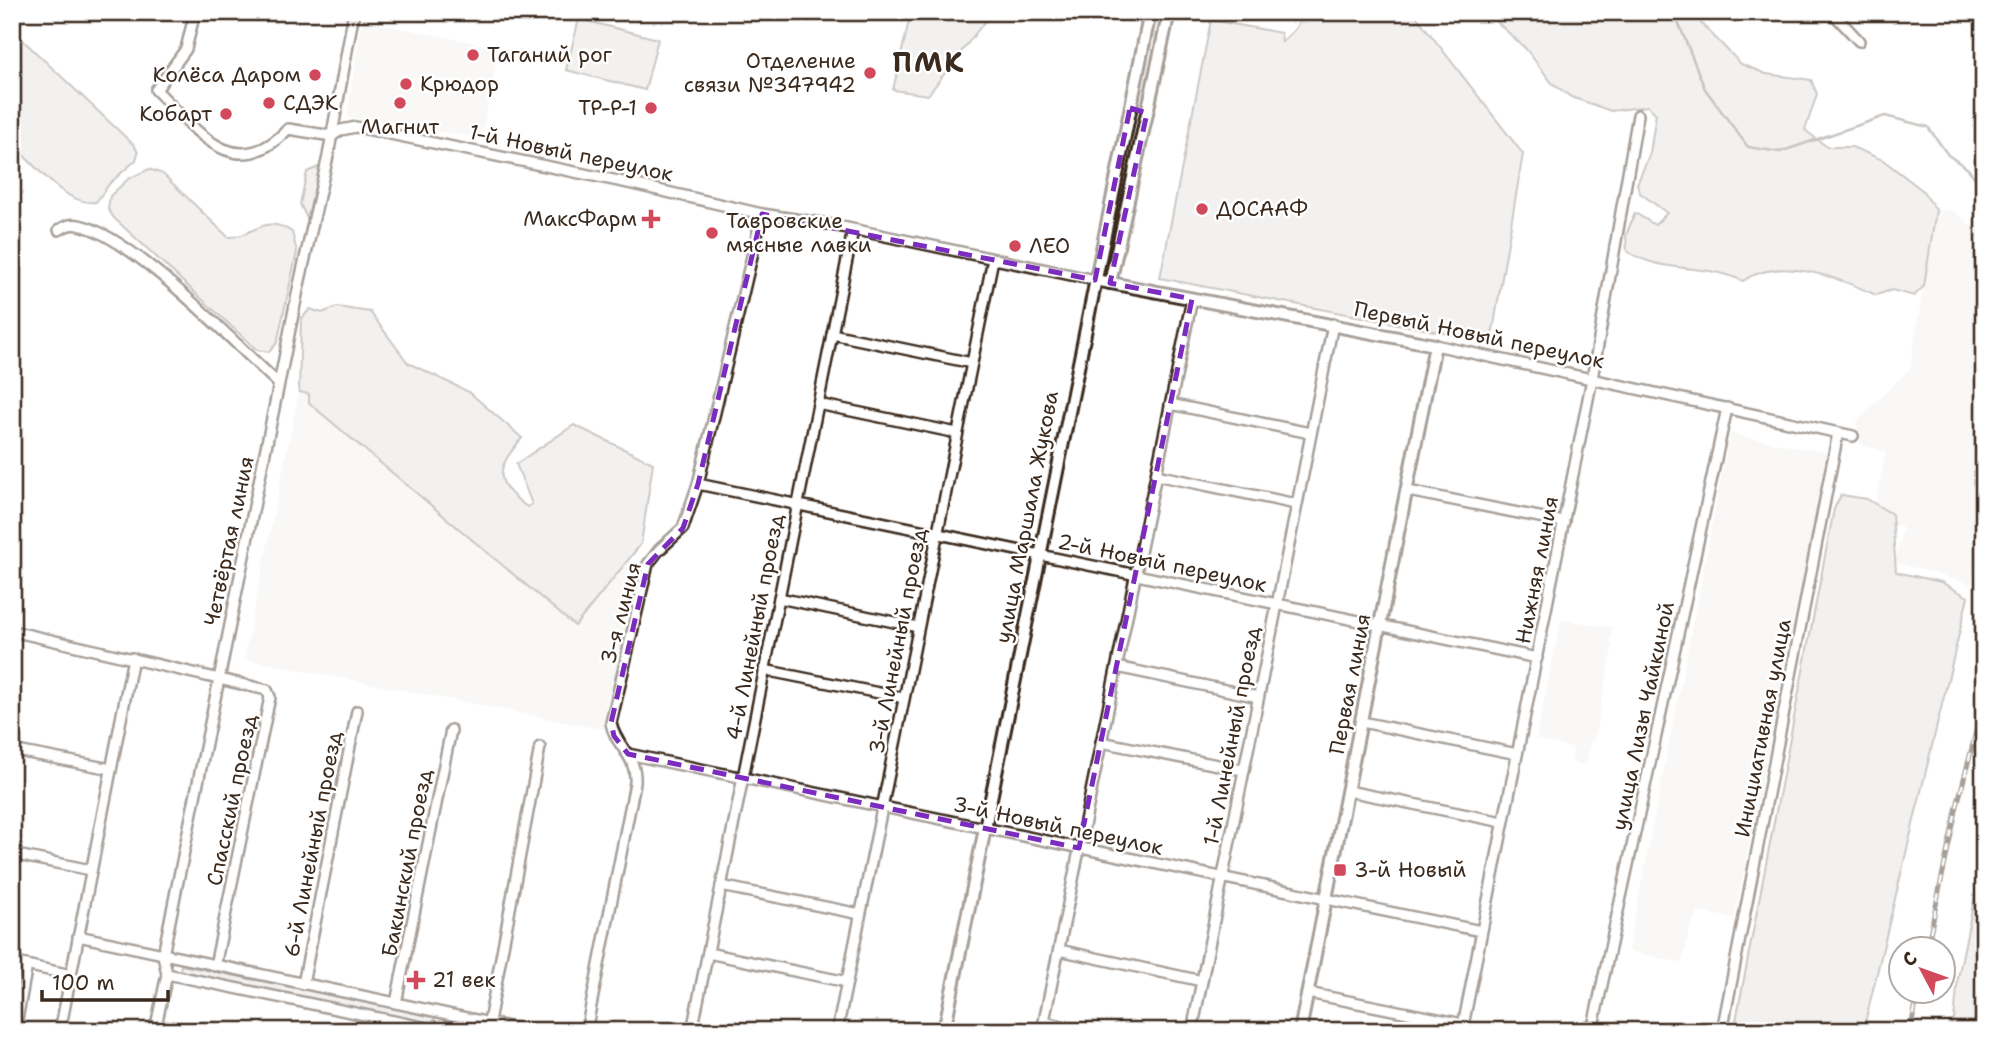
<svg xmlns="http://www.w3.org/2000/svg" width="1996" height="1043" font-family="'Shantell Sans',sans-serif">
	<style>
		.built { fill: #f1efee }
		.green { fill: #e2e0de; stroke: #8e857e; stroke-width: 2 }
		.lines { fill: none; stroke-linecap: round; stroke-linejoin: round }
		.stream { stroke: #887e77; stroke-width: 2.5 }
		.minor-casing { stroke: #3b2a1e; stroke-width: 14 }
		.major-casing { stroke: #3b2a1e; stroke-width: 16 }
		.minor { stroke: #fff; stroke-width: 9 }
		.major { stroke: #fff; stroke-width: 10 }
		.rail-casing { stroke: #3b2a1e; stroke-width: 5 }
		.rail { stroke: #fff; stroke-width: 2.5; stroke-dasharray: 8; stroke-linecap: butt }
		.marked { fill: none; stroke: #7b2cbf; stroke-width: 5; stroke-dasharray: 14 9; stroke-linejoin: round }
		.poi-dot { fill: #d1495b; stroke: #fff; stroke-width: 2.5 }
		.labels { text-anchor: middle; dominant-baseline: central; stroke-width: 5; stroke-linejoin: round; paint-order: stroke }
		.poi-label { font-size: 21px; fill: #3b2a1e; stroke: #fff; text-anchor: start }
		.street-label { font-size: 21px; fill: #3b2a1e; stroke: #fff }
		.district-label { font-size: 28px; font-weight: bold; letter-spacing: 2px; fill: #3b2a1e; stroke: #fff }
	</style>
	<rect width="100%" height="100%" fill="#fff"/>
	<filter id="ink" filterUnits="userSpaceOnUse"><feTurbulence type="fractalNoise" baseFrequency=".0143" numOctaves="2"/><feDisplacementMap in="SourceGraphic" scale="14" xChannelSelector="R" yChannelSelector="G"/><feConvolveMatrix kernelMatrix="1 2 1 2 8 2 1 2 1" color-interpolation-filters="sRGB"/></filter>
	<g filter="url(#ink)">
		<!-- built -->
		<g class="built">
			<polygon points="309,12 349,12 347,20"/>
			<polygon points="362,20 499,48 481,138 347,117"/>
			<polygon points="1936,210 1954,211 1970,225 1984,229 1984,532 1971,584 1895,562 1903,527 1873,517 1886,452 1861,445 1856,422 1910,368"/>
			<polygon points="299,392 310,394 575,625 631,560 645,563 606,730 244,659"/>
			<polygon points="1730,434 1828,453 1734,918 1698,912 1690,928 1682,963 1628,951"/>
			<polygon points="1561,620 1613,627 1610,643 1613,645 1594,739 1591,739 1586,765 1572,763 1573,748 1536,739"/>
		</g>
		<!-- green -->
		<g class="green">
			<polygon points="911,12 992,12 928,95 893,90"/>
			<polygon points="1153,12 1162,12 1143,104 1134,102"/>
			<polygon points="1305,12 1413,12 1523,154 1491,342 1160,278 1211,20 1281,33 1282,42 1295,29"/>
			<path d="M 1486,12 L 1690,12 L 1741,64 L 1766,74 L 1811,80 L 1817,94 L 1805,130 L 1827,147 L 1852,147 L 1883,160 L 1922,190 L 1936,210 L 1924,286 L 1914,296 L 1892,290 L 1876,295 C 1839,278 1780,255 1743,281 C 1708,263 1660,274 1627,251 L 1626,235 L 1635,213 L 1655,225 L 1667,213 L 1640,193 L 1637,184 L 1650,153 L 1656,114 L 1648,106 L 1611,111 L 1571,97 L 1552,83 L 1526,49 Z"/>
			<polygon points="579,19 658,39 645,90 566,70"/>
			<path d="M 12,30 L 135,146 L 138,153 L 136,160 L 110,183 L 96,202 C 64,206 35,163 12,145 Z"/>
			<polygon points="1131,118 1141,120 1111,259 1103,258"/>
			<polygon points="1984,142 1984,181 1974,166 1976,152"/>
			<polygon points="321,166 309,222 300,204 307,172"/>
			<path d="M 149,169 L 163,174 L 228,237 C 253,238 263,212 292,232 L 297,252 L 277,343 L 269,352 L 257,350 L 114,218 L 108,209 L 110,196 L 128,179 Z"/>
			<path d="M 337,307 L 370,312 L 408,363 L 469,392 L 522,438 C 496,469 492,481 527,507 L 532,504 L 516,464 L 574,425 L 653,463 L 641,544 L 575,626 L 309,403 L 309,394 L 299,392 L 301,319 L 310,309 L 322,313 Z"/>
			<polygon points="1841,495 1867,499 1892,514 1896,572 1941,582 1968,597 1863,1031 1734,1031 1834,509"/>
			<polygon points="1984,851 1984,1031 1947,1031 1954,1019 1958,978"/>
			<polygon points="181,965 435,1016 434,1024 180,972"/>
			<polygon points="446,1019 501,1031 468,1031 444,1026"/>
		</g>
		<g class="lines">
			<!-- stream -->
			<polyline class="stream" points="1674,12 1705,89 1748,147 1780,152 1885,116 1928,127 1948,155 1968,169 1984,189"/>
			<!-- minor casing -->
			<g class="minor-casing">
				<g id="minor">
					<path d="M 195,12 L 186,49 L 156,90 C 196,129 234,186 288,129 L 332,136 L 341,130 L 356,127 L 628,183 L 762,214 L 828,224 L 1095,280"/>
					<polyline points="1832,12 1859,41"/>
					<path d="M 59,230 C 66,226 70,223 79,225 C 133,236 235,344 279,384"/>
					<polyline points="832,334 972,363"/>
					<polyline points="1435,345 1853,436"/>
					<polyline points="818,404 957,433"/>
					<polyline points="1170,404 1310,433"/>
					<polyline points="1156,475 1296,504"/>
					<polyline points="698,484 1537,658"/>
					<polyline points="1408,491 1564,522"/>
					<polyline points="779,598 918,627"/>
					<polyline points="12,631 267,690 270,697 215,966"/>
					<polyline points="1117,667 1258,697"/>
					<polyline points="764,670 904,698"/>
					<polyline points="1362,722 1517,754"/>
					<polyline points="1101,742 1243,770"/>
					<polyline points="12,750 111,769"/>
					<polyline points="628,754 1481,931"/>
					<polyline points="1348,791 1503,822"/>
					<polyline points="12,854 91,870"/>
					<polyline points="721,886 860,914"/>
					<polyline points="78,936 528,1031"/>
					<polyline points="1059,950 1202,981"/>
					<polyline points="708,953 847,982"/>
					<polyline points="12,962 71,975"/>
					<polyline points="167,974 442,1031"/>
					<polyline points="303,984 357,711"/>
					<polyline points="1308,993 1463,1024"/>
					<polyline points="396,1003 451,730"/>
					<polyline points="489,1022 540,747"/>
					<polyline points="1044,1022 1084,1031"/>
					<polyline points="15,1031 27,965"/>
					<polyline points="60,1031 133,658"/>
					<polyline points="155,1031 167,974 163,955 299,285 328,156 354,12"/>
					<path d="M 586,1031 L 635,783 C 637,754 616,748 611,723 L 648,564 L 659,550 L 683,528 L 698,484 L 762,214"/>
					<polyline points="692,1031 853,230"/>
					<polyline points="837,1031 993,259"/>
					<polyline points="1042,1031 1192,299"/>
					<polyline points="1192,1031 1333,324"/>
					<polyline points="1462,1031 1592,379 1638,115"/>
					<polyline points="1592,1031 1727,408"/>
					<polyline points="1722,1031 1838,433"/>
				</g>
			</g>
			<!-- major casing -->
			<g class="major-casing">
				<g id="major">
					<polyline points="1095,280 1435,345 1300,1031"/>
					<polyline points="1110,283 1169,12"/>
					<polyline points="944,1031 1150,12"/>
				</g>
			</g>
			<!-- minor -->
			<use href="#minor" class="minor"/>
			<!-- major -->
			<use href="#major" class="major"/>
			<!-- rail casing -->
			<g class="rail-casing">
				<g id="rail">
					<polyline points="1927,948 1957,806 1984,701"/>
					<polyline points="1910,1031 1919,990"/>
				</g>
			</g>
			<!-- rail -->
			<use href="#rail" class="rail"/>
		</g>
	</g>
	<!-- marked area -->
	<path d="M0 0H1996V1043H0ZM 1130,108 L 1147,113 L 1110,283 L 1192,299 L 1079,848 L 628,754 L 614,736 L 611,723 L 648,564 L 683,528 L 698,484 L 762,214 L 1095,280 Z" fill="#fff" fill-opacity=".55" fill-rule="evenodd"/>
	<path class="marked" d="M 1130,108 L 1147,113 L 1110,283 L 1192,299 L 1079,848 L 628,754 L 614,736 L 611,723 L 648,564 L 683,528 L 698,484 L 762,214 L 1095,280 Z"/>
	<!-- markers -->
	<g class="poi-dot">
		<circle cx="473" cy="55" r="7"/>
		<circle cx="870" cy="73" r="7"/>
		<circle cx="315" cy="75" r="7"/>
		<circle cx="406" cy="84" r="7"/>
		<circle cx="269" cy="103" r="7"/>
		<circle cx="400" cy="103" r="7"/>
		<circle cx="651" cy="108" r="7"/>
		<circle cx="226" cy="114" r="7"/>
		<circle cx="1202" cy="209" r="7"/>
		<path d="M647.5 208.5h7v7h7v7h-7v7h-7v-7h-7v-7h7z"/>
		<circle cx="712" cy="233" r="7"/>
		<circle cx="1015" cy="246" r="7"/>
		<rect x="1333" y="863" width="14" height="14" rx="3.5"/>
		<path d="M412.5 969.5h7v7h7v7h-7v7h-7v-7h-7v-7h7z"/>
	</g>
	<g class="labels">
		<!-- poi labels -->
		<g class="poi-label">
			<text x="487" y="55">Таганий рог</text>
			<text x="856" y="61" text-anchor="end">Отделение<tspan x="856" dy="24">связи №347942</tspan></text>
			<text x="301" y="75" text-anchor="end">Колёса Даром</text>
			<text x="420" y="84">Крюдор</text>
			<text x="283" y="103">СДЭК</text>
			<text x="637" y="108" text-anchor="end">ТР-Р-1</text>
			<text x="212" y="114" text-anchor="end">Кобарт</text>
			<text x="400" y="127" text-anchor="middle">Магнит</text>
			<text x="1216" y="209">ДОСААФ</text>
			<text x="637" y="219" text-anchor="end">МаксФарм</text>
			<text x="726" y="221">Тавровские<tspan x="726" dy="24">мясные лавки</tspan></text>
			<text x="1029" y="246">ЛЕО</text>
			<text x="1354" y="870">3-й Новый</text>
			<text x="432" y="980">21 век</text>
		</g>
		<!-- street labels -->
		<g class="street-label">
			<text transform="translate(571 153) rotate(12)">1-й Новый переулок</text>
			<text transform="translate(1479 335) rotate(12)">Первый Новый переулок</text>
			<text transform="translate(1027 517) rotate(-79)">улица Маршала Жукова</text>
			<text transform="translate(229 541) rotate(-78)">Четвёртая линия</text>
			<text transform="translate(1162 563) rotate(12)">2-й Новый переулок</text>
			<text transform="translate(1537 570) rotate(-79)">Нижняя линия</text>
			<text transform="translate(621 613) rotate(-75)">3-я линия</text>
			<text transform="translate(755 627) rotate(-79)">4-й Линейный проезд</text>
			<text transform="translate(898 641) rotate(-79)">3-й Линейный проезд</text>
			<text transform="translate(1350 684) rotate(-79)">Первая линия</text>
			<text transform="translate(1643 716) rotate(-78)">улица Лизы Чайкиной</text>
			<text transform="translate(1763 728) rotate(-79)">Инициативная улица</text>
			<text transform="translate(1232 736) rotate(-79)">1-й Линейный проезд</text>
			<text transform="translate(232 800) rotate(-78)">Спасский проезд</text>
			<text transform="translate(1058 826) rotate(12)">3-й Новый переулок</text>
			<text transform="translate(313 844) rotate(-79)">6-й Линейный проезд</text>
			<text transform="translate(407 863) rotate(-79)">Бакинский проезд</text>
		</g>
		<!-- district labels -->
		<g class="district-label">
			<text x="929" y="62">ПМК</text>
		</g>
	</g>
	<!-- margin -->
	<rect width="1996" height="1043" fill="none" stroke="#fff" stroke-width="42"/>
	<rect x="21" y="21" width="1954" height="1001" fill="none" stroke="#3b2a1e" stroke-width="2.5" filter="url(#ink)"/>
	<!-- north arrow -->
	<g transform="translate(1922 970) rotate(311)"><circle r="33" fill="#ffffff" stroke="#b1aaa5" stroke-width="2"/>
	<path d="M0-5L12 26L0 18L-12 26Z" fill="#d1495b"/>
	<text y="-10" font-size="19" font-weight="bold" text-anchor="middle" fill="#3b2a1e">С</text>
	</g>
	<!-- scale -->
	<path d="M42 990v10h126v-10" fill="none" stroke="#3b2a1e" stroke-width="3.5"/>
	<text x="52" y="990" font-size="21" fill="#3b2a1e" stroke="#ffffff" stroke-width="5" paint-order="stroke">100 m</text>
</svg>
